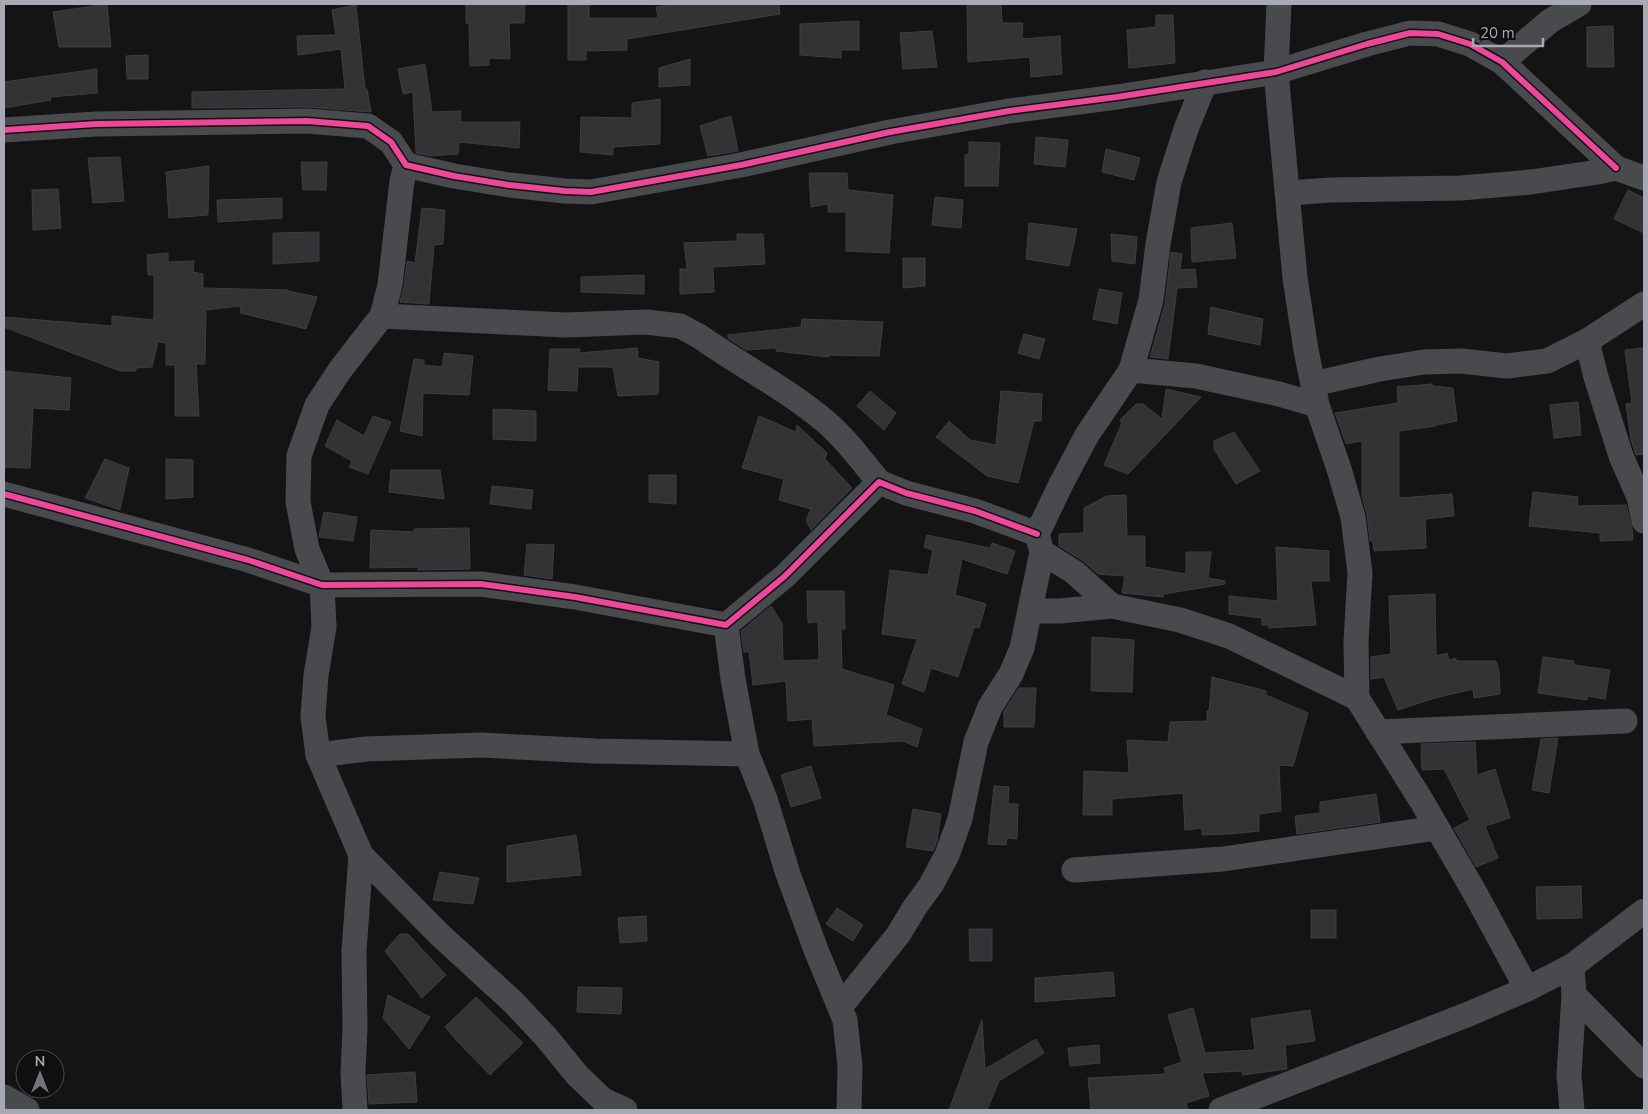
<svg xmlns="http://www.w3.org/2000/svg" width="1648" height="1114" font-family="'Nunito Sans',sans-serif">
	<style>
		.building { fill: #333336; stroke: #3d3e41 }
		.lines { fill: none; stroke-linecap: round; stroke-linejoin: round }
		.minor { stroke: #494a4d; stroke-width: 25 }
		.cycleway-casing { stroke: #0f0f10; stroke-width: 9 }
		.cycleway { stroke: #ed469a; stroke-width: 6 }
	</style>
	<rect width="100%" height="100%" fill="#141415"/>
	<!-- building -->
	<g class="building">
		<polygon points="107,4 111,47 59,47 53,12"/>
		<polygon points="466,4 525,4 524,23 509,23 510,59 489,58 489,65 470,66 469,23 466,23"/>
		<polygon points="568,4 589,4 589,18 658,18 656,7 678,4 779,4 780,14 627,39 627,50 586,51 586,60 568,60"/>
		<polygon points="967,4 1001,4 1002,23 1023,23 1022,39 1060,36 1062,74 1031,77 1030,57 968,62"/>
		<polygon points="356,5 365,89 367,89 371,112 307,107 192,108 192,92 345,89 341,49 298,55 297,36 336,35 332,10"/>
		<polygon points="1156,15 1173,15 1175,63 1129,68 1127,30 1156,27"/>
		<polygon points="859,21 859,50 841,50 841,58 800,55 800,24"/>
		<polygon points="1613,26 1614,67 1587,67 1587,27"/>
		<polygon points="932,31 937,67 903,69 900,33"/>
		<polygon points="148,55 148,79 127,79 126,56"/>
		<polygon points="690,59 690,85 659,87 659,68"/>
		<polygon points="425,64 432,112 461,111 460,122 520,122 519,148 459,142 458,154 431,156 416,153 413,92 403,94 398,69"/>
		<polygon points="97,69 97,93 50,97 51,100 4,108 4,82"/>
		<polygon points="660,99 660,144 613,147 613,155 580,152 581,117 632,118 632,103"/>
		<polygon points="731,116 738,151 708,156 700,126"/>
		<polygon points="1036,137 1068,140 1065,167 1034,164"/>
		<polygon points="969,142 1000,143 998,186 965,186 965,155 969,154"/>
		<polygon points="1106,149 1140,158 1134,180 1102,172"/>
		<polygon points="120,157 124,201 93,203 88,158"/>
		<polygon points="301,162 327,162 326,190 303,190"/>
		<polygon points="209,166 208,215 169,218 166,172"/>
		<polygon points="809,173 847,173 848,190 893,195 889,253 846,251 846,212 828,212 828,204 811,207"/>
		<polygon points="58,189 61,228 33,230 32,190"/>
		<polygon points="1628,190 1644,198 1644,233 1614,219"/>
		<polygon points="935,197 963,200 961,228 932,225"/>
		<polygon points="282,198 282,218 218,222 217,200"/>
		<polygon points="422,208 445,210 443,244 434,245 429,304 400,302 404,287 407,261 415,263"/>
		<polygon points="1029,223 1077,229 1069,266 1026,259"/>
		<polygon points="1232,223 1236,258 1192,262 1191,228"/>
		<polygon points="319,232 319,261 273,264 273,233"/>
		<polygon points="737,234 763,234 765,264 713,267 714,292 680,294 680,269 687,269 684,243 737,241"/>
		<polygon points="1111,234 1137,237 1135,264 1112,261"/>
		<polygon points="1171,252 1182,254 1180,270 1195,269 1197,287 1177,288 1168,359 1150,357 1165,304"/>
		<polygon points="168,253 168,262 194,261 193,272 203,274 203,288 288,290 288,291 317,297 306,329 241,313 240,306 206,310 205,364 196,364 199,416 175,416 175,365 166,365 166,343 158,342 152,367 136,368 136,371 120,371 4,327 4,317 112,326 112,316 154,320 154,275 148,275 147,255"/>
		<polygon points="903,258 925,258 925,286 903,288"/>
		<polygon points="644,275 644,294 581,292 581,277"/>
		<polygon points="1099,289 1122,293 1117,324 1093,319"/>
		<polygon points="1211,307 1263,319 1260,345 1208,334"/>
		<polygon points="802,319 883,322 879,356 826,355 829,357 776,351 776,348 746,350 728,338 728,335 801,327"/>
		<polygon points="1024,334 1045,339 1039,359 1018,353"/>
		<polygon points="637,348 638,358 659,362 658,394 618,396 613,367 578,367 577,391 548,390 550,349 580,349 579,353"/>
		<polygon points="1644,348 1644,454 1636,455 1631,440 1626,404 1632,403 1625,350"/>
		<polygon points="444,353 473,356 469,395 423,393 422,436 400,431 414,359 424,360 424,365 442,367"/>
		<polygon points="4,371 71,378 69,410 33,408 30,468 4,467"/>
		<polygon points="1432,384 1432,386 1453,388 1457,421 1436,425 1436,426 1399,431 1399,498 1452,494 1454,516 1425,519 1426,548 1374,551 1373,541 1370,541 1367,515 1362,496 1362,441 1346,444 1335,413 1398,403 1397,387"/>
		<polygon points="1166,389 1201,397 1128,474 1104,465 1122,423 1120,420 1136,404 1143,404 1162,419"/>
		<polygon points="870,391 896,413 884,430 857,406"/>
		<polygon points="1001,391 1042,394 1041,421 1034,421 1018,483 987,476 936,437 949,421 970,440 996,445"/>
		<polygon points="1578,402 1581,435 1554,438 1550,405"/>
		<polygon points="493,409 536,411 536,441 493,439"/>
		<polygon points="373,416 391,422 368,474 349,467 352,461 325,446 337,420 364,436"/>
		<polygon points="759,416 796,432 797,425 827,453 825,459 852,488 811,530 806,520 811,509 779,500 784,479 742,468"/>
		<polygon points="1234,432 1260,471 1236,484 1214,449 1214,441"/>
		<polygon points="105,459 129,468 120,510 85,498"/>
		<polygon points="166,459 193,460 193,497 166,499"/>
		<polygon points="391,470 440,470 444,499 389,492"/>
		<polygon points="649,475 676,475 676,504 649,502"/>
		<polygon points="492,486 533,490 531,509 490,504"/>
		<polygon points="1533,492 1578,497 1577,506 1626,505 1632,528 1633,540 1600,541 1600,533 1529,526"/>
		<polygon points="1126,495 1127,536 1145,536 1145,567 1186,574 1186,552 1211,552 1208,578 1225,581 1225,584 1164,594 1163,597 1122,593 1125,576 1098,574 1082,560 1059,546 1059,534 1084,533 1084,508 1107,496"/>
		<polygon points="324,512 357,517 353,541 319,537"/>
		<polygon points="469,528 470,569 418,570 418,567 370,568 371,530 414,532 414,529"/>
		<polygon points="927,535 990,548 992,543 1015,551 1007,574 962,559 955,595 986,604 979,628 974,627 958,677 931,668 924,692 902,684 917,639 882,634 890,570 928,575 933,550 924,547"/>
		<polygon points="527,544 554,545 552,579 524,575"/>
		<polygon points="1276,547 1329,551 1329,581 1311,581 1316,625 1269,628 1269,625 1262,625 1262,618 1229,614 1229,596 1278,601"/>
		<polygon points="807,591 844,591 845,629 841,629 842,669 894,685 886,715 922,729 917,747 903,741 814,746 812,719 788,721 786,681 753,685 749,652 744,652 741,631 771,606 782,623 783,661 807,660 809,663 809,660 819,660 818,622 808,623"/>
		<polygon points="1435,594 1436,656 1447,653 1449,660 1456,658 1456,661 1496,661 1499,671 1500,694 1474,698 1473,689 1435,698 1398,710 1384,677 1371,679 1371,657 1391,654 1389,596"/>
		<polygon points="1092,637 1134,640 1132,692 1091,691"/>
		<polygon points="1543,657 1574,661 1574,665 1610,670 1605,699 1587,696 1587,700 1538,693"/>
		<polygon points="1212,677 1266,691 1266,695 1308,713 1293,766 1279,765 1281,811 1259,814 1259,831 1229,834 1202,835 1202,828 1185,830 1183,793 1112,799 1112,815 1083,815 1084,771 1129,773 1127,740 1168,742 1170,722 1207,721 1207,711 1209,711"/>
		<polygon points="1019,688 1036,688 1034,727 1004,727 1004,711"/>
		<polygon points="1558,738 1549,793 1532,790 1541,739"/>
		<polygon points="1475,742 1477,775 1495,769 1510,818 1485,826 1498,858 1476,867 1454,828 1470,820 1444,769 1422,770 1421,744"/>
		<polygon points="811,766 821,798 791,807 781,775"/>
		<polygon points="994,786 1009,787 1008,804 1018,804 1017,839 1007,838 1006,845 988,844"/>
		<polygon points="1376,794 1380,822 1297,834 1295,816 1320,813 1320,802"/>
		<polygon points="913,809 941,814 937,841 933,851 906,847"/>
		<polygon points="576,835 581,875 507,882 507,846"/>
		<polygon points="440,872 479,878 473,904 433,900"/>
		<polygon points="1581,886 1582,918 1537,919 1536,887"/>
		<polygon points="837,908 863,925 853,941 826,924"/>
		<rect x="1311" y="910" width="25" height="28"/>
		<polygon points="646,916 647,941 620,943 618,918"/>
		<polygon points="969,929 992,929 992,961 970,961"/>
		<polygon points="400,934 408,934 446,975 422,998 385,951"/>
		<polygon points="1113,972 1115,996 1035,1002 1035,978"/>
		<polygon points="578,987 622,988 621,1014 577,1012"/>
		<polygon points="388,995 430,1017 409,1049 383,1018"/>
		<polygon points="476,997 523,1043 490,1075 456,1040 445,1027"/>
		<polygon points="1193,1008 1205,1053 1255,1050 1251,1019 1310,1010 1315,1041 1285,1045 1287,1069 1243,1075 1242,1071 1202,1073 1209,1096 1186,1103 1188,1110 1091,1110 1088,1078 1166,1074 1164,1068 1182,1062 1168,1015"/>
		<polygon points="982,1020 985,1069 1036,1039 1044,1053 999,1081 987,1110 949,1110"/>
		<polygon points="1099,1045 1100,1063 1070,1066 1068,1048"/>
		<polygon points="415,1072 417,1102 369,1104 367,1075"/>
	</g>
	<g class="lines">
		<!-- minor -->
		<g class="minor">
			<polyline points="1279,4 1276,72 1295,278 1306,350 1317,405 1339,469 1353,517 1360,573 1356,641 1357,698 1421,800 1475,893 1527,989"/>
			<polyline points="1502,62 1550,21 1579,4"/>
			<polyline points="4,130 96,124 307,121 368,126 391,142 406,165 454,176 509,185 565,191 591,192 741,165 890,132 1009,111 1117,97 1276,72 1367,44 1410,33 1438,34 1470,44 1502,62 1616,168"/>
			<polyline points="406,165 402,181 390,285 382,316 340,370 317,405 299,456 298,502 307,549 322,585 324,627 316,675 313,717 318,755 361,855 439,934 513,1002 546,1037 577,1075 603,1100 625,1110"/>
			<polyline points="1288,193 1331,190 1461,188 1531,182 1598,172 1616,168 1644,178"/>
			<path d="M 382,316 L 566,325 L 646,322 L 680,326 L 699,336 C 740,365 787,389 826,422 C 846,439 862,461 879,482"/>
			<polyline points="1587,341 1596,377 1621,456 1639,497 1644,521"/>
			<polyline points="1131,370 1196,376 1279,394 1317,405"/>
			<polyline points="1313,384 1380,369 1424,362 1461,361 1507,366 1547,361 1587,341 1644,304"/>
			<polyline points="4,494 248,560 322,585 481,584 575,597 726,625 785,576 879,482 906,493 975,511 1037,534"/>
			<polyline points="1042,552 1074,572 1112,606"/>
			<polyline points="1030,611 1060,611 1112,606 1180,620 1229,636 1357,698"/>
			<polyline points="726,625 733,679 747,754 765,799 788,874 816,950 845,1020 850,1066 849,1110"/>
			<polyline points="1378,732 1625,721"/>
			<polyline points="318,755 366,749 481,745 595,751 747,754"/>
			<polyline points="1074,870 1223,859 1437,828"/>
			<polyline points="1574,995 1644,1066"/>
			<polyline points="841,1006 898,935 915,907 931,885 947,855 960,819 976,742 990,707 1011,674 1022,648 1042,552 1037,534 1061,484 1087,435 1131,370 1151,300 1158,244 1169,182 1186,129 1205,82"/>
			<polyline points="4,1097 27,1110"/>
			<polyline points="355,1110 353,1073 355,1029 354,951 361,855"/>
			<polyline points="1221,1110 1469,1014 1527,989 1572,966 1644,911"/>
			<polyline points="1572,1110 1569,1075 1574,995 1572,966"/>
		</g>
		<!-- cycleway casing -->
		<g class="cycleway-casing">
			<g id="cycleway">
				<polyline points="4,130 96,124 307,121 368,126 391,142 406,165 454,176 509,185 565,191 591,192 741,165 890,132 1009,111 1117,97 1276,72 1367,44 1410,33 1438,34 1470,44 1502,62 1616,168"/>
				<polyline points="4,494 248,560 322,585 481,584 575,597 726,625 785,576 879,482 906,493 975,511 1037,534"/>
			</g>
		</g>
		<!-- cycleway -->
		<use href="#cycleway" class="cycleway"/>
	</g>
	<!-- border -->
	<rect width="1648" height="1114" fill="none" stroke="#a7a9b4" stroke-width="10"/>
	<!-- north arrow -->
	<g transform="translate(40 1074)"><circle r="24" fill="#0f0f10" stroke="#4c4d52"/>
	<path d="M0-4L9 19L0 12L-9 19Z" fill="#74757c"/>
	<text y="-8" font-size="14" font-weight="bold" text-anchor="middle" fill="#a7a9b4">N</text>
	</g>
	<!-- scale -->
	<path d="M1473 38v8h70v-8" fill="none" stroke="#a7a9b4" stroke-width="2.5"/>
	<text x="1480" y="38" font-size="15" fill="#a7a9b4" stroke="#0f0f10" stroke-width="4" paint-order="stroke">20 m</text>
</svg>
